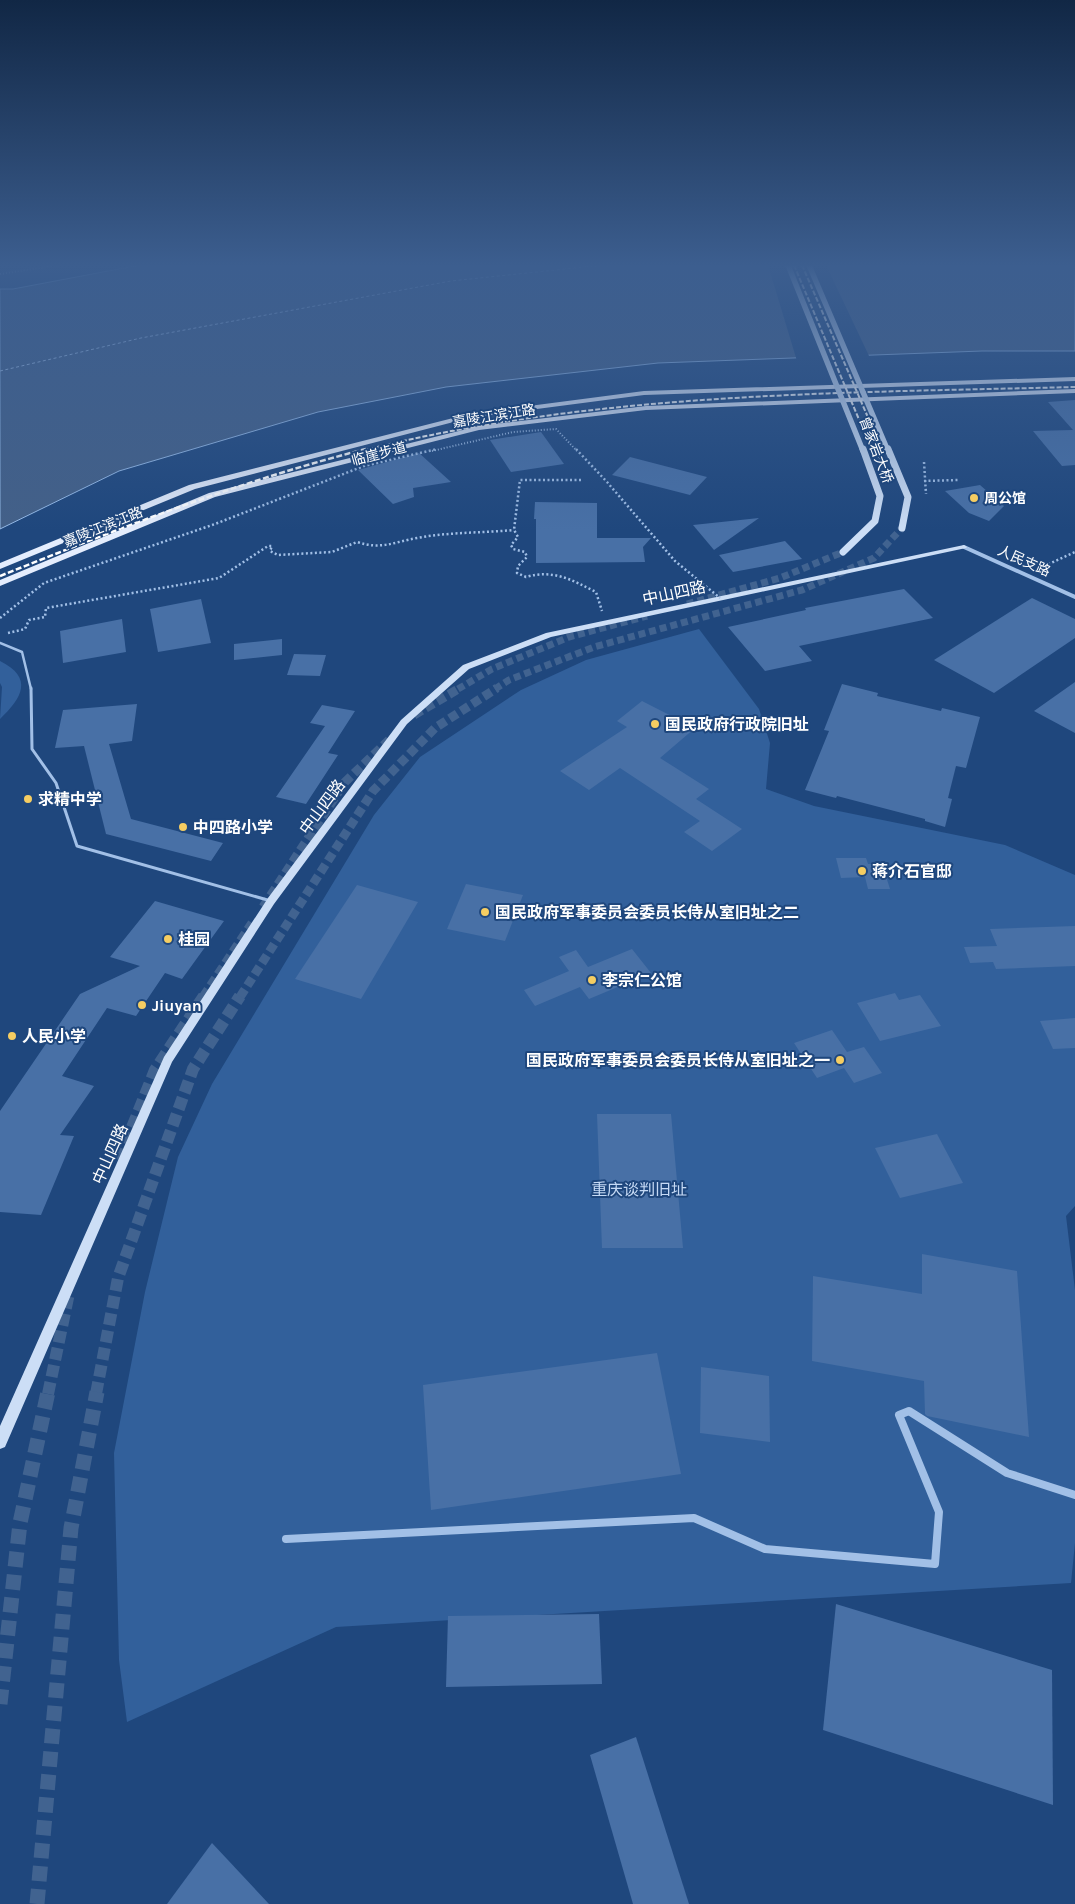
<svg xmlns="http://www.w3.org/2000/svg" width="1075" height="1904" font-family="Karla,'Noto Sans SC',sans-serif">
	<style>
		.green { fill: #32609b }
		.water { fill: #436088; stroke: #96bbe8 }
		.pier { fill: #1f477d }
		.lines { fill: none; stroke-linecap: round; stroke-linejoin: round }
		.ferry { stroke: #adcaef; stroke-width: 1; stroke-dasharray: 3 2.5; stroke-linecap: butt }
		.building { fill: #4870a6 }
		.secondary-tunnel-far3 { stroke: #416390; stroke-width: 7; stroke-dasharray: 7 4; stroke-linecap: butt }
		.secondary-tunnel-far2 { stroke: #416390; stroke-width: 9; stroke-dasharray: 9 4.5; stroke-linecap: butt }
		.secondary-tunnel-far1 { stroke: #416390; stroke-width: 12; stroke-dasharray: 12 5.5; stroke-linecap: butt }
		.secondary-tunnel { stroke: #416390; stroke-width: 15; stroke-dasharray: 15 8; stroke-linecap: butt }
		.path-far1 { stroke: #a2c0e7; stroke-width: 2; stroke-dasharray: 1 2; stroke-linecap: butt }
		.path { stroke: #a2c0e7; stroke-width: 2.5; stroke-dasharray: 2 2.5; stroke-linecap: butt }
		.lane-far1 { stroke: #a2c0e7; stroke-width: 2.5 }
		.lane { stroke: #a2c0e7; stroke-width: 3 }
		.street-far1 { stroke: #a2c0e7; stroke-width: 4 }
		.street { stroke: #a2c0e7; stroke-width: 8 }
		.secondary { fill: #ccdef6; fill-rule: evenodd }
		.primary { fill: #e4edfd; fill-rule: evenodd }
		.rail-far1 { stroke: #fff; stroke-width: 2; stroke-dasharray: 5 2; stroke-linecap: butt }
		.rail { stroke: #fff; stroke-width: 2.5; stroke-dasharray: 6 2.5; stroke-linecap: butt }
		.path-bridge-far1 { stroke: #a2c0e7; stroke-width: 2; stroke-dasharray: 1 2; stroke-linecap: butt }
		.path-bridge { stroke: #a2c0e7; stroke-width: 2.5; stroke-dasharray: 2 2.5; stroke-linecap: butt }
		.secondary-bridge-far1 { stroke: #ccdef6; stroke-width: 5.5 }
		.secondary-bridge { stroke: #ccdef6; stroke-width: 7 }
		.poi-dot { fill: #f5cd62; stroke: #1f477d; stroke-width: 2 }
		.labels { text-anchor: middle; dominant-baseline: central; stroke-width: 4; stroke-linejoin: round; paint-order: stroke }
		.far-street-label { font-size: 14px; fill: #fff; stroke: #1f477d }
		.far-poi-label { font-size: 14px; font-weight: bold; fill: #fff; stroke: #1f477d; text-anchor: start }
		.street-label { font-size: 16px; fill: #fff; stroke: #1f477d }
		.poi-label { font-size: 16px; font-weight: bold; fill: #fff; stroke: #1f477d; text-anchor: start }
		.park-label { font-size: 16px; fill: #c6daf5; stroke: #1f477d }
	</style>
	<rect width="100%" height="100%" fill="#1f477d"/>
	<!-- green -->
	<g class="green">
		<polygon points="699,629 759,709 770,743 766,789 814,806 1005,845 1075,875 1075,1206 1066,1216 1075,1290 1075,1543 1071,1583 336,1627 127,1722 119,1660 114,1453 145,1292 178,1157 212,1084 374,815 420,757 521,690 586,660"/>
		<path d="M 0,661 C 34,678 22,698 0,719 L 2,687 L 0,683 Z"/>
	</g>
	<!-- water -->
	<polygon class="water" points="140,265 1075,265 1075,351 982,351 658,363 446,387 318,412 119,471 0,529 0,289 13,289"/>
	<!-- pier -->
	<polygon class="pier" points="768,265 826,265 870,358 797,361"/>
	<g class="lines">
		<!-- ferry -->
		<polyline class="ferry" points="0,371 141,338 451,281 603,265"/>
	</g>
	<!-- building -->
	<g class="building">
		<polygon points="1075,400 1075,465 1062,466 1033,431 1073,430 1048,402"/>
		<polygon points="541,432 564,464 511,472 490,440"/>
		<polygon points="419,453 451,482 413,488 414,497 393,504 358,470"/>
		<polygon points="630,457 707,477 690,495 612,475"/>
		<polygon points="980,485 1004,506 989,521 969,513 945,491"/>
		<polygon points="535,502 597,503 597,538 651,538 643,547 645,562 536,563 536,519 534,519"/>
		<polygon points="759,518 714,550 693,525"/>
		<polygon points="785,541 802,559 733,572 719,555"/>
		<polygon points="904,589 933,618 799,646 812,661 765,671 728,627 806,610 805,608"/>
		<polygon points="1032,598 1075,619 1075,638 994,693 934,660"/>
		<polygon points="201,599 211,643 158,652 150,609"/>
		<polygon points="122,619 126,652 63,663 60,631"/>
		<polygon points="282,639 282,655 234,660 234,644"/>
		<polygon points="294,654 326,655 320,676 287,675"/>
		<polygon points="1075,682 1075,733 1034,711"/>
		<polygon points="842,684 878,693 877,696 941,711 942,708 980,717 966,768 956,766 948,798 952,799 945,827 925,821 925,819 837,796 836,798 805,790 829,731 824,730"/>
		<polygon points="642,701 695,728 660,758 709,789 696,799 742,829 712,851 684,832 700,821 620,768 589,790 560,771 627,727 617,721"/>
		<polygon points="137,704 132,741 109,744 131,819 223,843 211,861 106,834 84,746 55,748 63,710"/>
		<polygon points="322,705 355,711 328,753 338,755 306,804 276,797 325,726 310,723"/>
		<polygon points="836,858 866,858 868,864 882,864 890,889 868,889 865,877 841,878"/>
		<polygon points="466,884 523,895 505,941 447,929"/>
		<polygon points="357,885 418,902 361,999 295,979"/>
		<polygon points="155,901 224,921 182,979 165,973 136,1016 107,1008 62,1076 94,1086 60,1135 74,1136 41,1215 0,1212 0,1111 80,994 140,966 110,957"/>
		<polygon points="1075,926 1075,966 996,969 993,962 970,963 964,947 997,946 990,929"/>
		<polygon points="632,949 651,973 589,999 580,987 535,1006 524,990 569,971 559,957 576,950 588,967"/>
		<polygon points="895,993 899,1000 920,995 941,1026 880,1041 857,1003"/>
		<polygon points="1075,1018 1075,1048 1053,1049 1040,1021"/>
		<polygon points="832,1030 847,1052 864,1047 882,1073 854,1083 844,1068 817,1078 794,1043"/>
		<polygon points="597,1114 671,1114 683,1248 602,1248"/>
		<polygon points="937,1134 963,1183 900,1198 875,1148"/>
		<polygon points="922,1254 1017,1271 1029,1437 927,1416 925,1414 924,1381 812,1361 813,1276 922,1294"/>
		<polygon points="657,1353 681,1474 431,1510 423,1385"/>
		<polygon points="701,1367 769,1376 770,1442 700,1433"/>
		<polygon points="836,1604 1052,1670 1053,1805 823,1730"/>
		<polygon points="599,1614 602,1684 446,1687 448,1616"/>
		<polygon points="636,1737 689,1904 633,1904 590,1755"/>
		<polygon points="212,1843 269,1904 167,1904"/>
	</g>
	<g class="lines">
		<!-- secondary-tunnel-far3 -->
		<g class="secondary-tunnel-far3">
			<polyline points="687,604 780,578 843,552"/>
			<polyline points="458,689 492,669 569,637 647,616"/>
			<polyline points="495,689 509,680 594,647 802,590 874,558 902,528"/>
		</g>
		<!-- secondary-tunnel-far2 -->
		<g class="secondary-tunnel-far2">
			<polyline points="414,715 460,688"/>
			<polyline points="263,907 345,782 389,740"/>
			<polyline points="203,997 252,923"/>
			<polyline points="240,997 373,791 435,728 497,688"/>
		</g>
		<!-- secondary-tunnel-far1 -->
		<g class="secondary-tunnel-far1">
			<polyline points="119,1160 155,1070 204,996"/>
			<polyline points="48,1394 69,1293"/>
			<polyline points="96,1394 118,1278 193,1069 240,996"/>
		</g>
		<!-- secondary-tunnel -->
		<g class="secondary-tunnel">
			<polyline points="0,1704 20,1523 48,1392"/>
			<polyline points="37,1904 71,1528 97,1392"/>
		</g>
		<!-- path-far1 -->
		<polyline class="path-far1" points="0,274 59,265"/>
		<!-- path -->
		<g class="path">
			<polyline points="924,462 926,494"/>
			<path d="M 581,480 L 520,480 L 514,530 L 518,537 L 511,545 L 513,549 L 525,552 L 527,557 L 518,566 L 517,573 L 526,577 C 553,569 572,580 596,592 L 602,611"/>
			<polyline points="924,481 959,480"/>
			<polyline points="1040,568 1075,552"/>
			<path d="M 8,633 L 25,629 L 29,620 L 45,617 L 46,608 L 219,578 L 268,546 L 272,546 L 270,551 L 278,555 L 332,552 L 357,542 C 381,550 394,542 417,538 C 449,532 482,533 514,530"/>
		</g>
		<!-- lane-far1 -->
		<polyline class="lane-far1" points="0,643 22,652 31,689"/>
		<!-- lane -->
		<polyline class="lane" points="31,688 32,749 56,783 77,846 271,901"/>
		<!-- street-far1 -->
		<polyline class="street-far1" points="964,547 1075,597"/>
		<!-- street -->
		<polyline class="street" points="286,1539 694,1518 765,1549 935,1564 939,1512 899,1415 909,1411 1007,1473 1075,1495"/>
		<!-- secondary -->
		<polygon class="secondary" points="964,545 967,547 966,548 551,637 469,669 407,724 274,904 172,1062 5,1447 0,1449 0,1426 164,1057 268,898 401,720 463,665 546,633"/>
		<!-- primary -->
		<g class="primary">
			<polygon points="1075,377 1075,381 644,395 469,418 195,489 0,569 0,563 189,485 469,414 644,391"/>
			<polygon points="1075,389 1075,393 646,410 479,430 215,497 0,586 0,580 209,493 479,426 646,406"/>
		</g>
		<!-- rail-far1 -->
		<g class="rail-far1">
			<polyline points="794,265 863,429 876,451"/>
			<polyline points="802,265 873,429 886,451"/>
			<path d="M 361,451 C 594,392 836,393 1075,387"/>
		</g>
		<!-- rail -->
		<g class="rail">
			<polyline points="875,449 888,471"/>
			<polyline points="885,449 900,473"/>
			<path d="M 0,576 C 120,528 240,481 366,449"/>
		</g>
		<!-- path-bridge-far1 -->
		<polyline class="path-bridge-far1" points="432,451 513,432 556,429 577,451"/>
		<!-- path-bridge -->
		<g class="path-bridge">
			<polyline points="576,449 607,482 675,561 720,598"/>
			<polyline points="0,618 44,583 215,524 364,466 437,449"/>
		</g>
		<!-- secondary-bridge-far1 -->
		<g class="secondary-bridge-far1">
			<polyline points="788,265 863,451"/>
			<polyline points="809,265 888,451"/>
		</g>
		<!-- secondary-bridge -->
		<g class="secondary-bridge">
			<polyline points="888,449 908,497 902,528"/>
			<polyline points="843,552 875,521 880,496 863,449"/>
		</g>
	</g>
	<!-- sky -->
	<linearGradient id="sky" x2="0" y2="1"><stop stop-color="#112745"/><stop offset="0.5" stop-color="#3c5e8f"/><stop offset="1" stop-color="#3c5e8f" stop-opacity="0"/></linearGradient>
	<rect width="1075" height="531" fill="url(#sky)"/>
	<!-- markers -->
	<g class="poi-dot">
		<circle cx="974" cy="498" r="5"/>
		<circle cx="655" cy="724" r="5"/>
		<circle cx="28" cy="799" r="5"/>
		<circle cx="183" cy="827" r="5"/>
		<circle cx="862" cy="871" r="5"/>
		<circle cx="485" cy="912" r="5"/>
		<circle cx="168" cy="939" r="5"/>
		<circle cx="592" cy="980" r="5"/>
		<circle cx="142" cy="1005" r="5"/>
		<circle cx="12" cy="1036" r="5"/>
		<circle cx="840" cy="1060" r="5"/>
	</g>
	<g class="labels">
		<!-- far-street labels -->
		<g class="far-street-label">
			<text transform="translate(494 416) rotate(-9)">嘉陵江滨江路</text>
			<text transform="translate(876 450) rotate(69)">曾家岩大桥</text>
			<text transform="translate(379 454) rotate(-15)">临崖步道</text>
			<text transform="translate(103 527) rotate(-22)">嘉陵江滨江路</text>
			<text transform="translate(1024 561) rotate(24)">人民支路</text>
		</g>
		<!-- far-poi labels -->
		<g class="far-poi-label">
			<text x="984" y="498">周公馆</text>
		</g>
		<!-- street labels -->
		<g class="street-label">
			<text transform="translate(674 593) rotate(-12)">中山四路</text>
			<text transform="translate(322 807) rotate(-53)">中山四路</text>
			<text transform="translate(110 1154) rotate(-66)">中山四路</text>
		</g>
		<!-- poi labels -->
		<g class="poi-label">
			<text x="665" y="724">国民政府行政院旧址</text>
			<text x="38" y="799">求精中学</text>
			<text x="193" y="827">中四路小学</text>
			<text x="872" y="871">蒋介石官邸</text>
			<text x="495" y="912">国民政府军事委员会委员长侍从室旧址之二</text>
			<text x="178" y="939">桂园</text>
			<text x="602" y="980">李宗仁公馆</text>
			<text x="152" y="1005">Jiuyan</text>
			<text x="22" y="1036">人民小学</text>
			<text x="830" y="1060" text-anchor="end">国民政府军事委员会委员长侍从室旧址之一</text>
		</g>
		<!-- park labels -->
		<g class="park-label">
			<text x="639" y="1189">重庆谈判旧址</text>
		</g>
	</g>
</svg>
